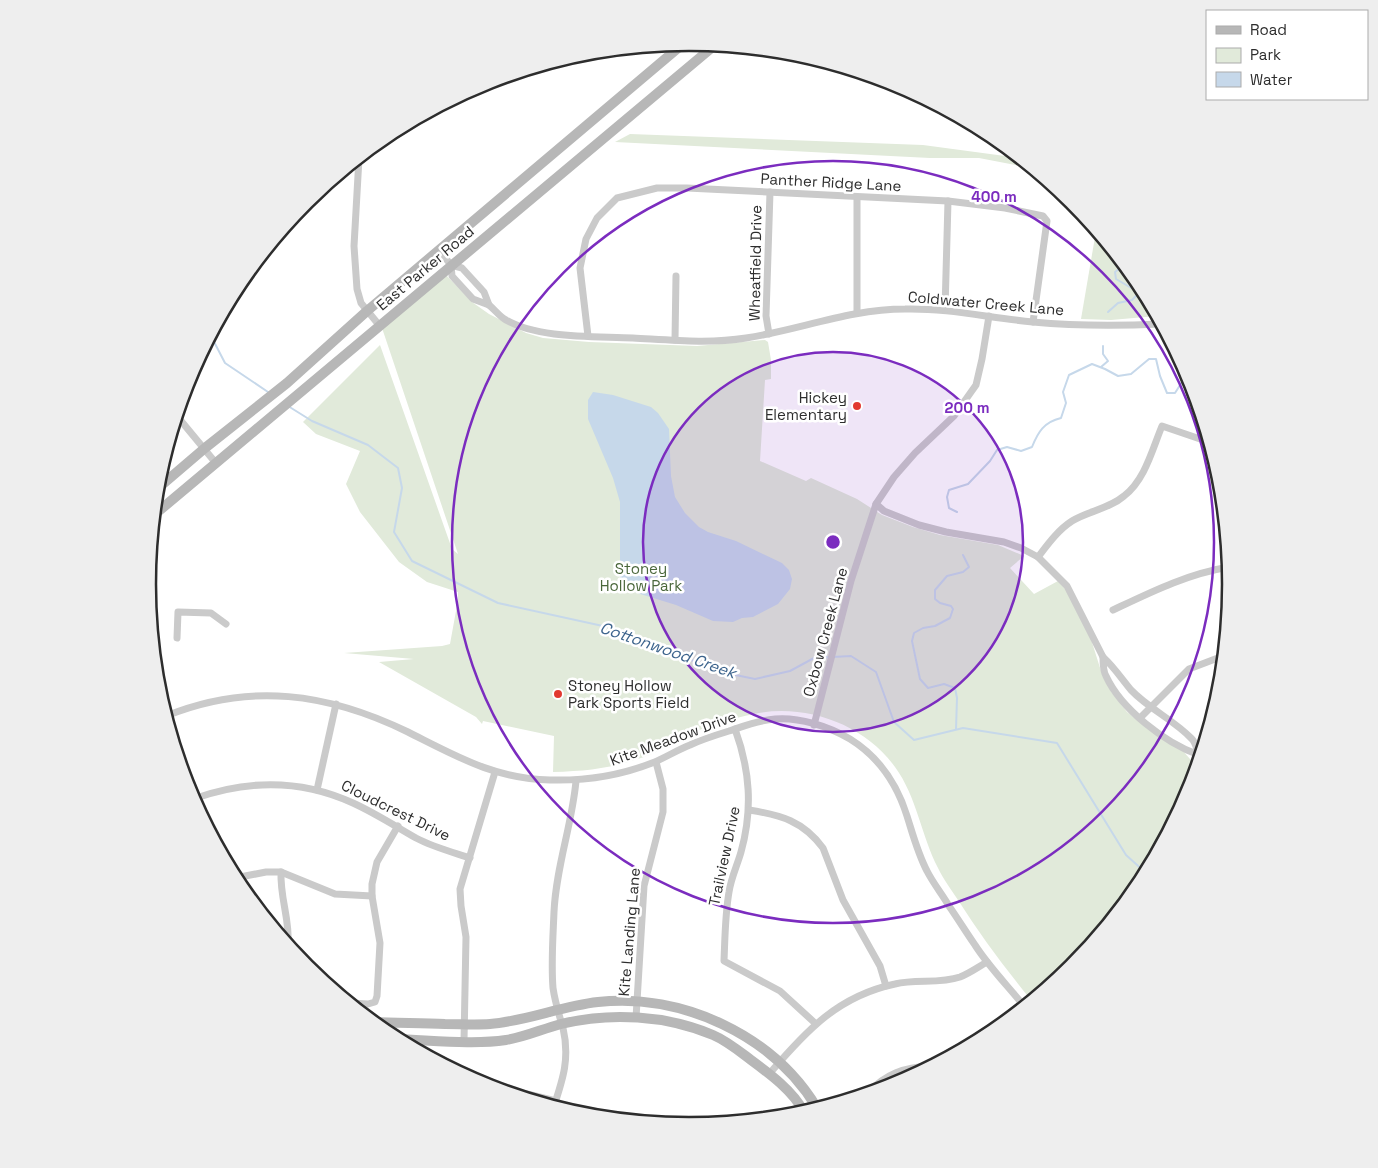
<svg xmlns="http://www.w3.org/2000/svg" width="1378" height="1168" font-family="'Space Grotesk',sans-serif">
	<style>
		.green { fill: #e1eada }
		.water { fill: #c6d8ea }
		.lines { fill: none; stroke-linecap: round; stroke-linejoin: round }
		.stream { stroke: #c6d8ea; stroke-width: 2 }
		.street { stroke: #cacaca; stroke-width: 7 }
		.secondary { stroke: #b7b7b7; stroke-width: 10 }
		.ring { fill: none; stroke: #7b2cbf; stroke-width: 2.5 }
		.poi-dot { fill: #e23930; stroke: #fff; stroke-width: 2 }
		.labels { text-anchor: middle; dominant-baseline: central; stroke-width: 5; stroke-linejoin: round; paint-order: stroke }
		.street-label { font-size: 15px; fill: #2d2d2d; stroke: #fff }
		.poi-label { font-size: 15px; fill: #2d2d2d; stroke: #fff; text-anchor: end }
		.park-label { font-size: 15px; fill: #4a673b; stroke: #fff }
		.water-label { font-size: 16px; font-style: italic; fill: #3d648d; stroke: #fff }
		.rim { fill: none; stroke: #2d2d2d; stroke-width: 2.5 }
		.centre { fill: #7b2cbf; stroke: #fff; stroke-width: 2.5 }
		.ring-label { font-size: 15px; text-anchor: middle; font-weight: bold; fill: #7b2cbf; stroke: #fff; stroke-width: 5; stroke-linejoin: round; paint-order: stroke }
	</style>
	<rect width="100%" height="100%" fill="#fff"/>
	<!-- green -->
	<g class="green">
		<polygon points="630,134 923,145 1019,158 1031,168 979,158 930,158 615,142"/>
		<polygon points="1097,232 1139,283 1157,316 1111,320 1081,319 1095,237"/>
		<path d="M 446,275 L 472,302 L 489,314 L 526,333 L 543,338 L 589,342 L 697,346 L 765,340 L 768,342 L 771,360 L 771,379 L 765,380 L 760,461 L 806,481 L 811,478 L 857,499 L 882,515 L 913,527 L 940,535 L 998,545 L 1024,556 L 1010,568 L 1034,594 L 1058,581 L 1069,593 L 1083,614 L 1102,674 L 1112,693 L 1127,712 L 1147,728 L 1183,751 L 1197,767 L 1189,791 L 1139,885 L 1072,967 L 1031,1000 C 1005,968 980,935 958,900 C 951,889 943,879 938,868 C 921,835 917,797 895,767 C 864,724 805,703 754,714 C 732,718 710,726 689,734 C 675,740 663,750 649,755 C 615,768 589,771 553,772 L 554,736 L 483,721 L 482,724 L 476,717 L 379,662 L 414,659 L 344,653 L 442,646 L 450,644 L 458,600 L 458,592 L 427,582 L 399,562 L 360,512 L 346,484 L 360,451 L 316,434 L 303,422 L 380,345 L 452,549 L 458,554 L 382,328 Z"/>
	</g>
	<!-- water -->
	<polygon class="water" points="593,392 613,395 651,407 658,413 669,429 671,476 675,497 685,513 699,527 708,532 736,541 782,563 789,570 792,579 790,589 778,604 753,617 742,618 733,622 713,621 676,605 637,593 628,589 620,581 620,502 613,478 588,419 588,400"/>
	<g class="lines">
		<!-- stream -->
		<g class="stream">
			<polyline points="1108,312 1118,303 1132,300 1137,295 1133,289 1116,279 1115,272 1124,265"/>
			<polyline points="211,336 225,363 268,392"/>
			<polyline points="1101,367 1108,361 1103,354 1103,346"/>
			<polyline points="288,406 312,421 368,445 398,468 402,488 394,532 412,561 498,603 612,628 721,672 755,679 790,671 814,658 851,656 876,672 894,722 914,740 963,728 1057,743 1126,855 1146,873"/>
			<path d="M 957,512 L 949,508 L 947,497 L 949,490 L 968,484 L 990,461 L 997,450 L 1007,447 L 1021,451 L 1032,447 C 1038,432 1044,422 1061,418 L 1066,403 L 1063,392 L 1069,375 L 1092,364 L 1105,369 L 1118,376 L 1131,374 L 1149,359 L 1156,359 L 1160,376 L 1167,393 L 1175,393 L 1182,382 L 1193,389"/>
			<polyline points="956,729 957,698 955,688 944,684 928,688 920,679 912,641 914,633 923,628 935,626 950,618 953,609 951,606 940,603 935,599 935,590 947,576 963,572 969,567 963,555"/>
		</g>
		<!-- street -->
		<g class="street">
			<polyline points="359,158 354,246 357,289 361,303 379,325"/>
			<polyline points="439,250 451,265 462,268 484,292 489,305 473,299 452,276 451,265"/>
			<path d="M 489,305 C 495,310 500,317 506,320 C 538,339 596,336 633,338 C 670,340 709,344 746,338 C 799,330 850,309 905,309 C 948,308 990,318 1033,322 C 1075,326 1118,326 1161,324"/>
			<polyline points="945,310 948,201"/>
			<polyline points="857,312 857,197"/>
			<polyline points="769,334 766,316 770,192"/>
			<polyline points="588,336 580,268 586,239 597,218 617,198 657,188 687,188 948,201 1005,208 1043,216 1047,221 1033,322"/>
			<polyline points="675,340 676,276"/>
			<polyline points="177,416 215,462"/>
			<polyline points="876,504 884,511 919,525 946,532 1004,542 1021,548 1038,557 1067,586 1103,657"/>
			<path d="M 1038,557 C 1048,544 1058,530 1072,521 C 1088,511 1109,509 1124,496 C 1145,480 1152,450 1162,426 L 1209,442"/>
			<path d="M 1113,610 C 1151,592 1187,574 1229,567"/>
			<polyline points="177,638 178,612 211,613 226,624"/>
			<path d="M 166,716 C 250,682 328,693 408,732 C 456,756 495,779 550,780 C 586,781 619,776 652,763 C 665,758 677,750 690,745 C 703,739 716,735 729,731 C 744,726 759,720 775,719 C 799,717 828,726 850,739 C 879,757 897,784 907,816 C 913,835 918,854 927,871 C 933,883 942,894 949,906 C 958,919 966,932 975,945 C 989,967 1008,986 1024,1006"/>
			<polyline points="1140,718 1189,669 1223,656"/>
			<polyline points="814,725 851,581 876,504 894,477 915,453 954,416 976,385 982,359 989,316"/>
			<path d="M 735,729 C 750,770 753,809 741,852 C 737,866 731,878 729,892 C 725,915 725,938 724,961 L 780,991 L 816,1024"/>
			<path d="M 1199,755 C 1165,743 1121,709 1106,676 C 1103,671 1103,663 1103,657 C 1114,667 1121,678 1131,690 C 1149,709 1174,720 1192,739 C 1196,743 1197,751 1200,757"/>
			<polyline points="317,790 336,704"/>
			<path d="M 193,799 C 246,780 301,779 353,803 C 375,813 395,826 416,838 C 433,847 452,852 470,858"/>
			<path d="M 749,810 C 781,815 803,821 823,848 L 843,900 L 880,966 L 886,986"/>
			<path d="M 281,872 C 280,899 290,919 288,945"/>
			<polyline points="235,878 266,872 281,872 335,894 372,896"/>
			<polyline points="350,1003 368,1004 375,1002 377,996 380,943 372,896 372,884 377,862 398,826"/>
			<polyline points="636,1018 644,886 663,812 663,789 656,762"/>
			<polyline points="464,1041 466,937 461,906 460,889 495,772"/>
			<path d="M 770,1073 C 806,1031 838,996 895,984 C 916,979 940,984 960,977 C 970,973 978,967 987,962"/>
			<path d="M 868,1093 C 885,1074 905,1067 930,1066"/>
			<polyline points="513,1094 527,1094 556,1101"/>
			<path d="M 554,1106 C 563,1079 570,1058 563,1028 C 559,1015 555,1002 553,988 C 551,963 553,937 554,912 C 556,867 572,825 576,781"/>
		</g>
		<!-- secondary -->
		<g class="secondary">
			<polyline points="157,489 205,448 287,383 367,311 684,43"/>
			<polyline points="154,515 715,45"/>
			<path d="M 373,1022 C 397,1023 421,1023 445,1024 C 460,1024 475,1025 490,1024 C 527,1021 561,1006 598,1002 C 682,993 773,1035 817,1108"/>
			<path d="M 396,1039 C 430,1040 473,1045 506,1040 C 525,1037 542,1029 561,1024 C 610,1012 666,1015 713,1035 C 727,1041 739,1051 751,1060 C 770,1074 793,1091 804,1112"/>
		</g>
	</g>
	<!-- distance rings -->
	<circle cx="833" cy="542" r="190" fill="#7b2cbf" fill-opacity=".12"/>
	<g class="ring">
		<circle cx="833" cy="542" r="190"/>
		<circle cx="833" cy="542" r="381"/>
	</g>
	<!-- markers -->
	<g class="poi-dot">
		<circle cx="857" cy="406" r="5"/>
		<circle cx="558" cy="694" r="5"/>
	</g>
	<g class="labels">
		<!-- street labels -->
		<g class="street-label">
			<text transform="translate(831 182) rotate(3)">Panther Ridge Lane</text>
			<text transform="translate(755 263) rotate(-89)">Wheatfield Drive</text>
			<text transform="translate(425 268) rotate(-40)">East Parker Road</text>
			<text transform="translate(986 303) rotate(5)">Coldwater Creek Lane</text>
			<text transform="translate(825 632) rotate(-75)">Oxbow Creek Lane</text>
			<text transform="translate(673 738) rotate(-20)">Kite Meadow Drive</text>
			<text transform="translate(396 810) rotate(26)">Cloudcrest Drive</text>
			<text transform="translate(724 856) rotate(-78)">Trailview Drive</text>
			<text transform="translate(629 932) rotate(-85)">Kite Landing Lane</text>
		</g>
		<!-- poi labels -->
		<g class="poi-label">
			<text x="847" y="397">Hickey<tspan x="847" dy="17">Elementary</tspan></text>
			<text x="568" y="685" text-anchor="start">Stoney Hollow<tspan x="568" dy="17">Park Sports Field</tspan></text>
		</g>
		<!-- park labels -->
		<g class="park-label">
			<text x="641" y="568">Stoney<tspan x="641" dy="17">Hollow Park</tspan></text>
		</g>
		<!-- water labels -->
		<g class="water-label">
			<text transform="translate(668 650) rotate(19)">Cottonwood Creek</text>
		</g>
	</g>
	<!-- crop -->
	<path d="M0 0H1378V1168H0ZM156 584a533 533 0 1 1 1066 0a533 533 0 1 1-1066 0Z" fill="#eee" fill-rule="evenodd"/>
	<path class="rim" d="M156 584a533 533 0 1 1 1066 0a533 533 0 1 1-1066 0Z"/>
	<circle cx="833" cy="542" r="8" class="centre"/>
	<g class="ring-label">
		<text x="994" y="202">400 m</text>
		<text x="967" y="413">200 m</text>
	</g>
	<!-- legend -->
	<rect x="1206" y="10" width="162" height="90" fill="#ffffff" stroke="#ababab"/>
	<rect x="1216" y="26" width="25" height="8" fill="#b7b7b7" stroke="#ababab"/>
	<text x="1250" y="35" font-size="15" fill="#2d2d2d">Road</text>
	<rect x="1216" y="48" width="25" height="15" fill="#e1eada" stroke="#ababab"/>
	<text x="1250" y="60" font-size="15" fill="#2d2d2d">Park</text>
	<rect x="1216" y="72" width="25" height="15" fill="#c6d8ea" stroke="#ababab"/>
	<text x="1250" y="85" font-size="15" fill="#2d2d2d">Water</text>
</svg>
